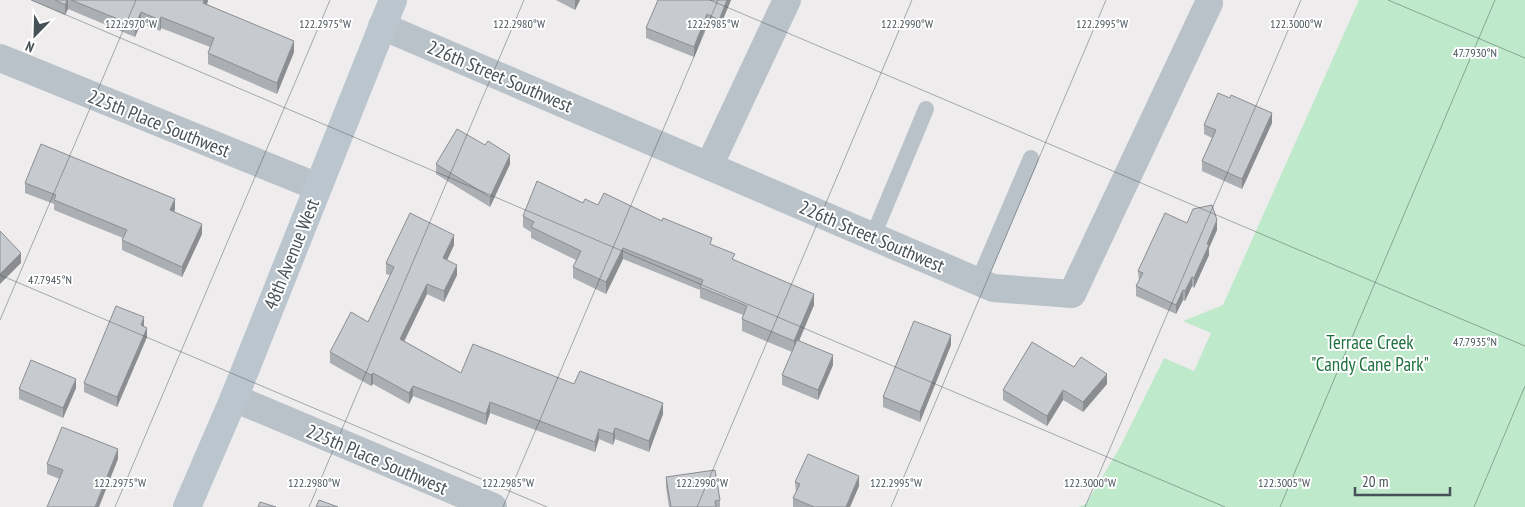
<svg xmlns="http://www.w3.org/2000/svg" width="1525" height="507" font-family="'PT Sans Narrow',sans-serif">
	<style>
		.green { fill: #bee9ca }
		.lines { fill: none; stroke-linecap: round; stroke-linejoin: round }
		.service { stroke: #b9c2c8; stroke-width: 16 }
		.minor { stroke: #b9c2c8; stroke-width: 28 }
		.secondary { stroke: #bac5cd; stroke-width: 28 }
		.wall { fill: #abaeb2 }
		.shaded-wall { fill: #8b8d91 }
		.building { fill: #c7cacf; stroke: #8b8d91 }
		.ticks { fill: none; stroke: #475258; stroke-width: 1; stroke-opacity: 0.45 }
		.labels { text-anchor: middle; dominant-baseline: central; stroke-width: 4; stroke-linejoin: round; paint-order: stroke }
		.street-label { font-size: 19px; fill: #475258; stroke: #fff }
		.park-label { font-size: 19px; fill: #1f713f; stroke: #fff }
		.ticks-label { font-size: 12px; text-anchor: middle; fill: #475258; stroke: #fff; stroke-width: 4; stroke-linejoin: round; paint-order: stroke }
	</style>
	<rect width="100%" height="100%" fill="#efeced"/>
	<!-- green -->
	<polygon class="green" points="1359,0 1525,0 1525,507 1078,507 1086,504 1120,447 1164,358 1194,371 1211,333 1183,321 1223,305"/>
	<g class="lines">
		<!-- service -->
		<g class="service">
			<polyline points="873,236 926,109"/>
			<polyline points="978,282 1031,158"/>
		</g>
		<!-- minor -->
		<g class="minor">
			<polyline points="382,26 993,288 1072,294 1209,3"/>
			<polyline points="0,58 318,187"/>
			<polyline points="709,166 787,0"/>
			<polyline points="234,398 493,507"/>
		</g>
		<!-- secondary -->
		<polyline class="secondary" points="187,507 234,398 393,0"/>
	</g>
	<!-- wall -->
	<g class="wall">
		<polygon points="31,0 208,0 207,4 294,52 277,94 208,64 208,53 210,47 161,28 160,31 141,23 135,37 68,9 65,15"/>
		<polygon points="556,0 580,0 575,10"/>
		<polygon points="731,0 719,29 707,24 694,57 646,38 646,28"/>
		<polygon points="1230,98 1272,123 1242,189 1202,171 1202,161 1212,138 1204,134 1204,125"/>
		<polygon points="436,164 510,164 490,207 436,174"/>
		<polygon points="25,183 175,209 174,212 202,234 182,277 122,250 122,240 123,238 54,210 54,204 25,193"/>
		<polygon points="583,203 598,205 712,245 735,260 814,305 799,340 833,365 818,400 782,385 782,375 792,352 742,331 742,319 743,315 700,298 700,290 623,259 606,294 573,278 573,267 576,260 531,238 531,232 523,227 523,216"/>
		<polygon points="1187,223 1217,230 1209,248 1209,255 1194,288 1192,286 1185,301 1183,300 1176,314 1136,296 1136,286 1139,281 1138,271"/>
		<polygon points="454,245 447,260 457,275 444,302 427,294 404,341 461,373 574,384 663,414 649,452 615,439 613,445 599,439 595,452 490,413 486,425 413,396 409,404 373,384 371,386 330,363 330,352 368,322 390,275 386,274 386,263"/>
		<polygon points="144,327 147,337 117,407 84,392 84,383"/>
		<polygon points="951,345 920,422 883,407 883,397"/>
		<polygon points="1074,367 1107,384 1083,412 1063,400 1047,426 1003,400 1003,390"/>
		<polygon points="76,388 63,418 19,399 19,389"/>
		<polygon points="118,459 60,479 47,474 47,464"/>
		<polygon points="666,477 720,500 720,507 669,507 666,487"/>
		<polygon points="795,482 859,486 850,507 793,507 793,498 796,492"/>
	</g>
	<!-- shaded-wall -->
	<g class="shaded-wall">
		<polygon points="67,0 68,0 68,9 65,15 65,5"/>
		<polygon points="204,0 208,0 208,1 203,14 203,3"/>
		<polygon points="575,0 580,0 575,10"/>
		<polygon points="727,0 731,0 719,29 719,20"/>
		<polygon points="141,12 141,23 135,37 135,26"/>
		<polygon points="707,14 707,24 694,57 694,47"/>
		<polygon points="161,17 161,28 160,31 160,20"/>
		<polygon points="294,41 294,52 277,94 277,83"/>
		<polygon points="1272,113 1272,123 1242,189 1242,179"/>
		<polygon points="510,155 510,164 490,207 490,197"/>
		<polygon points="175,199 175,209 170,220 170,210"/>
		<polygon points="1217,220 1217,230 1209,248 1209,255 1194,288 1194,278 1207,244"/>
		<polygon points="202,224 202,234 182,277 182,267"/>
		<polygon points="454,235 454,245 443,269 443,258"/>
		<polygon points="623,248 623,259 606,294 606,282"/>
		<polygon points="21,253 21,263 0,284 0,274"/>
		<polygon points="457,265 457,275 444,302 444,291"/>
		<polygon points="1192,277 1192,286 1185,301 1185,291"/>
		<polygon points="427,284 427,294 400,350 400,339"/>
		<polygon points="1183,290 1183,300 1176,314 1176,305"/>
		<polygon points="814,294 814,305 794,353 794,341"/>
		<polygon points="144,317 144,327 141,325"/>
		<polygon points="147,328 147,337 117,407 117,397"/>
		<polygon points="951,335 951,345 920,422 920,412"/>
		<polygon points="833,355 833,365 818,400 818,390"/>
		<polygon points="373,373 373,384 371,386 371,375"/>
		<polygon points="1107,374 1107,384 1083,412 1083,402"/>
		<polygon points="76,379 76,388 63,418 63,408"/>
		<polygon points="413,386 413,396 409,404 409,393"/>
		<polygon points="1063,390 1063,400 1047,426 1047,416"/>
		<polygon points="490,402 490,413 486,425 486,414"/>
		<polygon points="663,403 663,414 649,452 649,441"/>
		<polygon points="615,428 615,439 613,445 613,434"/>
		<polygon points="599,429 599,439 595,452 595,442"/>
		<polygon points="118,449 118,459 99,507 95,507"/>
		<polygon points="859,476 859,486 850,507 846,507"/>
	</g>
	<!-- building -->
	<g class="building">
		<polygon points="55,0 67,0 65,5"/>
		<polygon points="71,0 204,0 203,3 294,41 277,83 208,53 214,38 161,17 160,20 141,12 135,26"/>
		<polygon points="658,0 727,0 719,20 707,14 694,47 646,28"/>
		<polygon points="1218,93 1230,98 1231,95 1272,113 1242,179 1202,161 1216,130 1204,125"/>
		<polygon points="457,129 485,145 488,141 510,155 490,197 436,164"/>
		<polygon points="41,144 175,199 170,210 202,224 182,267 122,240 127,230 54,200 56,195 25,183"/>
		<polygon points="537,181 583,203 585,199 598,205 604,193 662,221 663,218 712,238 710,244 735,254 732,259 814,294 794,341 742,319 747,306 700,287 703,280 623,248 606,282 573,267 581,251 531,227 534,222 523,216"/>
		<polygon points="1212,205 1217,220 1207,244 1209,245 1194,278 1192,277 1185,291 1183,290 1176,305 1136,286 1143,273 1138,271 1165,213 1187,223 1193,209"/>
		<polygon points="410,213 454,235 443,258 457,265 444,291 427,284 400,339 461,373 473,344 574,384 580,371 663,403 649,441 615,428 613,434 599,429 595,442 490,402 486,414 413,386 409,393 373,373 371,375 330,352 351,312 368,322 394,267 386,263"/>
		<polygon points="0,231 21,253 0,274"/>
		<polygon points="116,306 144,317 141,325 147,328 117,397 84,383"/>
		<polygon points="914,321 951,335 920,412 883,397"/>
		<polygon points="797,340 833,355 818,390 782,375"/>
		<polygon points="1032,342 1074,367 1081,357 1107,374 1083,402 1063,390 1047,416 1003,390"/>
		<polygon points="31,360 76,379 63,408 19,389"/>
		<polygon points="62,427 118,449 95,507 47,507 63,470 47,464"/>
		<polygon points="808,454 859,476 846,507 814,507 793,498 800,484 795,482"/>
		<polygon points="715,470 720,500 715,501 716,507 671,507 666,477"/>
		<polygon points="319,500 338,507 316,507"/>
		<polygon points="260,502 276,507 258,507"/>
	</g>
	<!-- ticks -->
	<path class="ticks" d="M 31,0 L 1225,507M 710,0 L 1525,346M 1388,0 L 1525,58M 0,275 L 547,507M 0,320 L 136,0M 115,507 L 330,0M 309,507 L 524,0M 503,507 L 718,0M 697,507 L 912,0M 891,507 L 1106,0M 1085,507 L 1301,0M 1280,507 L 1495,0M 1474,507 L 1525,386"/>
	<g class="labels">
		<!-- street labels -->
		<g class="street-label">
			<text transform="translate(500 76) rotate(23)">226th Street Southwest</text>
			<text transform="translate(159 123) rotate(22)">225th Place Southwest</text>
			<text transform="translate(872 236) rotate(23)">226th Street Southwest</text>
			<text transform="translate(291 254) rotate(-68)">48th Avenue West</text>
			<text transform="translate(377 459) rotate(23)">225th Place Southwest</text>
		</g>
		<!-- park labels -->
		<g class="park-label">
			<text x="1370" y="342">Terrace Creek<tspan x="1370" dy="22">"Candy Cane Park"</tspan></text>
		</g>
	</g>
	<g class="ticks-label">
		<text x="131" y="28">122.2970°W</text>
		<text x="325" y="28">122.2975°W</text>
		<text x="519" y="28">122.2980°W</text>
		<text x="713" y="28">122.2985°W</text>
		<text x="907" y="28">122.2990°W</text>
		<text x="1102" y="28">122.2995°W</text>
		<text x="1296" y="28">122.3000°W</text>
		<text x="1475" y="57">47.7930°N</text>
		<text x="50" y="284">47.7945°N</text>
		<text x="1475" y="346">47.7935°N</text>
		<text x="120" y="487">122.2975°W</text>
		<text x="314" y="487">122.2980°W</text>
		<text x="508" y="487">122.2985°W</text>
		<text x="702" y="487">122.2990°W</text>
		<text x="896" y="487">122.2995°W</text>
		<text x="1090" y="487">122.3000°W</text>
		<text x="1284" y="487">122.3005°W</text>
	</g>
	<!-- north arrow -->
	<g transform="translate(35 35) rotate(203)" stroke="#ffffff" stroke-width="4" paint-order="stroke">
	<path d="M0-4L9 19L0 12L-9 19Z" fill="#475258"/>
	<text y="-8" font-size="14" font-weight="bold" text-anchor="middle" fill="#475258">N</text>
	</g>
	<!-- scale -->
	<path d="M1355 487v8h95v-8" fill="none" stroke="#475258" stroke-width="2.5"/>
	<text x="1362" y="487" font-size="15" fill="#475258" stroke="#ffffff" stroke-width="4" paint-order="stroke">20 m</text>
</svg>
